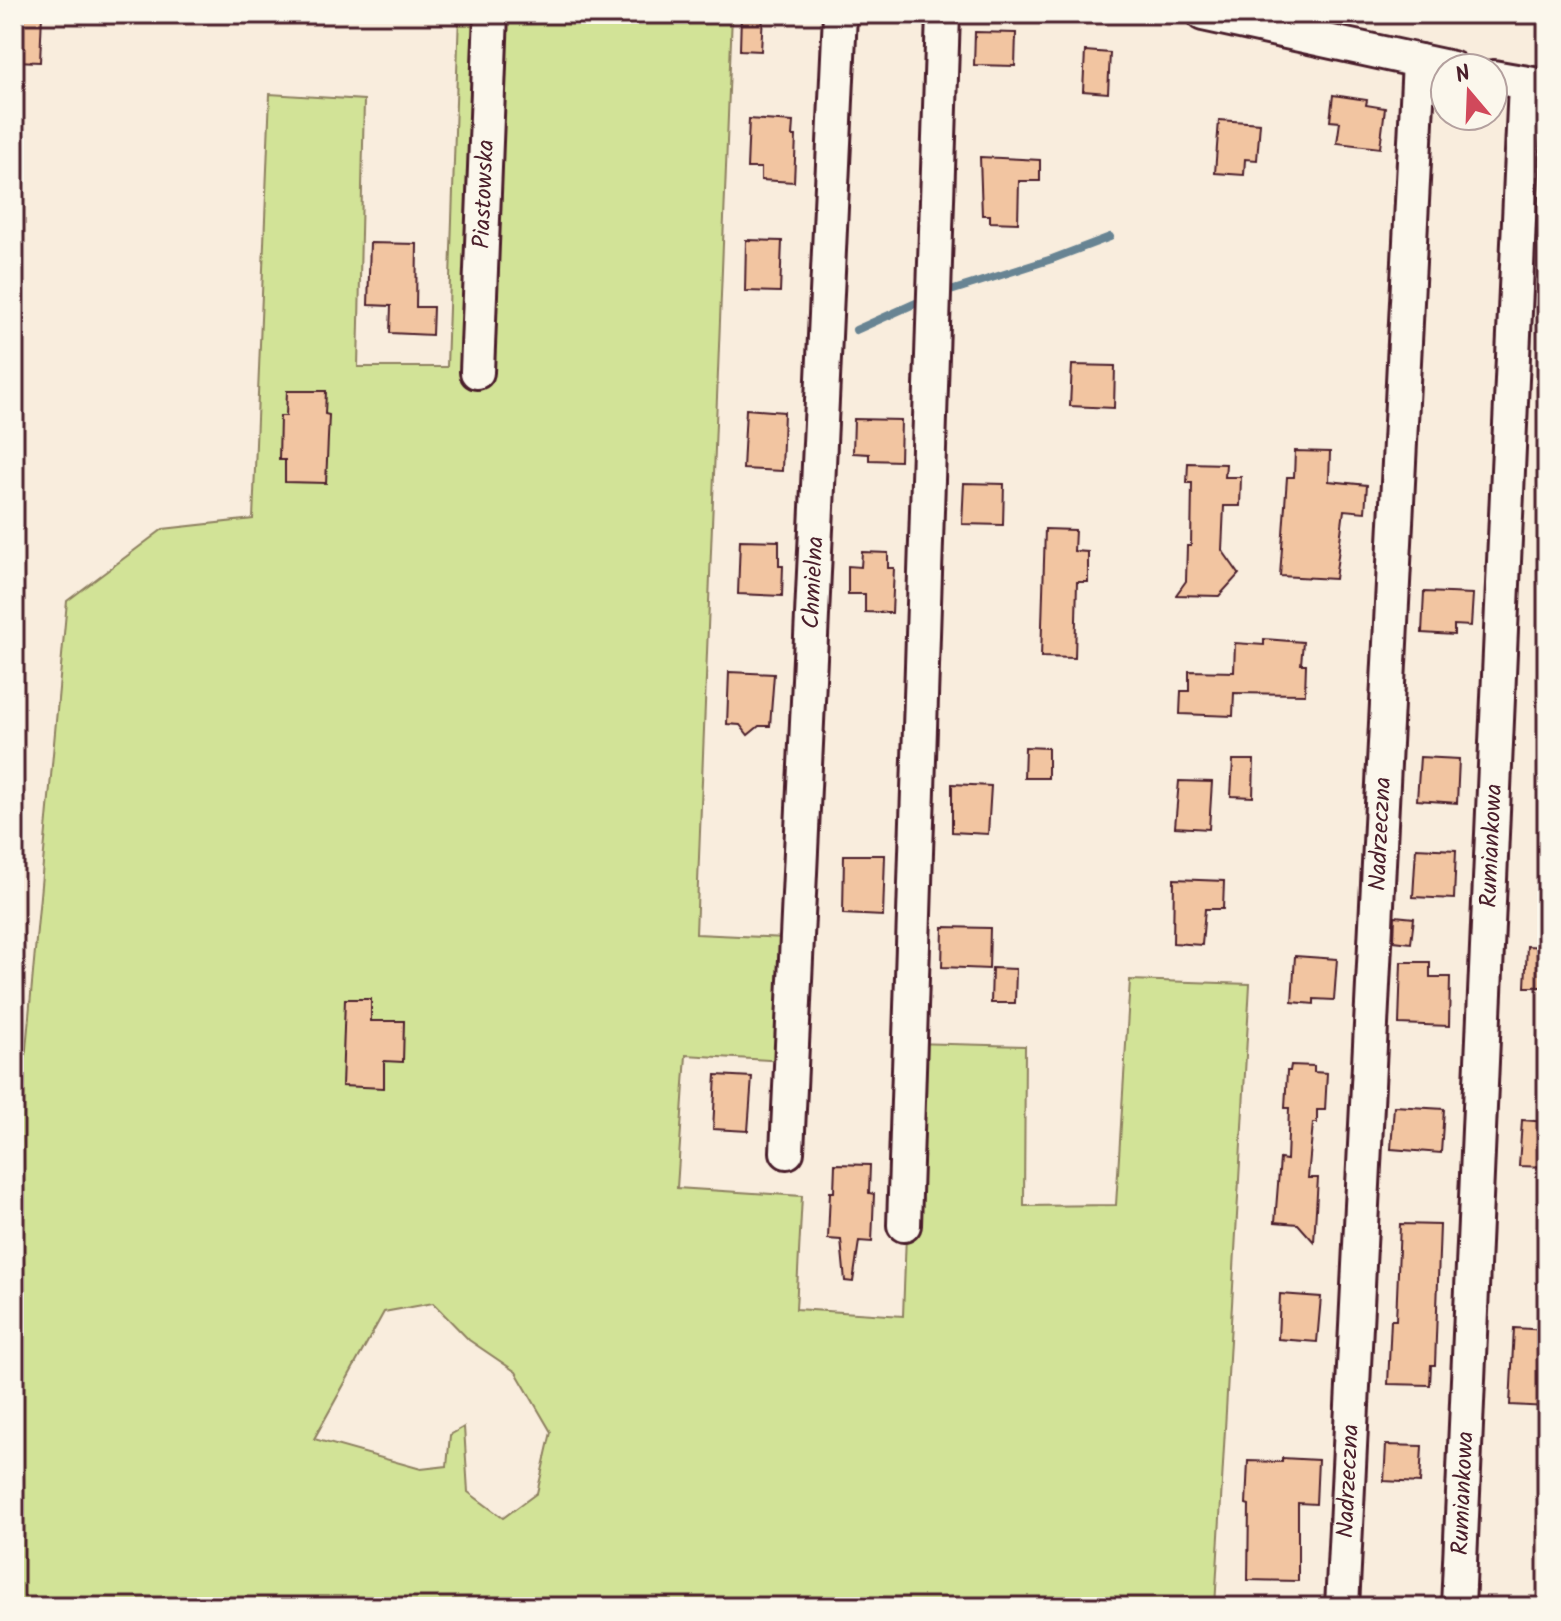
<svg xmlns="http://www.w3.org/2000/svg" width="1561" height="1621" font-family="Kalam,sans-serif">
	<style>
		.green { fill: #d2e397; stroke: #8e8161; stroke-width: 2; fill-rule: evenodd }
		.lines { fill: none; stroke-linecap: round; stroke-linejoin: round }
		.stream { stroke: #678493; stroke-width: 8 }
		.building { fill: #f2c5a1; stroke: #4a1f2b; stroke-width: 2 }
		.street-casing { stroke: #4a1f2b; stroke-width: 38 }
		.street { stroke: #fbf7ec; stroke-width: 32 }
		.labels { text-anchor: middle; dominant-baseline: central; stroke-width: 6; stroke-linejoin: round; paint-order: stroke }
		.street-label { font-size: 24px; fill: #4a1f2b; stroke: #fbf7ec }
	</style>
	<rect width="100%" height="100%" fill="#f9eddd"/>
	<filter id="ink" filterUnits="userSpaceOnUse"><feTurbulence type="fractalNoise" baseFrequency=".0125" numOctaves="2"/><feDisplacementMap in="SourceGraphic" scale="16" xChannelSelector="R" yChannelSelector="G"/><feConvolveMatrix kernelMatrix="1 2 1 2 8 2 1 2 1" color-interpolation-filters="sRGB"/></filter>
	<g filter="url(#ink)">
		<!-- green -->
		<path class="green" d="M 459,14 L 732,14 L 696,934 L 787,938 L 784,1061 L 686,1055 L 677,1188 L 802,1196 L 796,1309 L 903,1316 L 913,1043 L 1025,1046 L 1024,1206 L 1116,1205 L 1130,980 L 1250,984 L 1215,1607 L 14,1607 L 14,1060 L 25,1060 L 67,601 L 163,529 L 253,519 L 270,94 L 364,100 L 358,367 L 447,367 ZM 433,1303 L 469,1340 L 516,1372 L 551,1432 L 537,1493 L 503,1518 L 468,1492 L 464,1427 L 450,1435 L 447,1466 L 421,1469 L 314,1439 L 384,1312 Z"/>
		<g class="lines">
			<!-- stream -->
			<g class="stream">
				<polyline points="941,294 1052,259 1110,237"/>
				<polyline points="856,330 925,299"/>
			</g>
		</g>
		<!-- building -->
		<g class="building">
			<polygon points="14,14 42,14 40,62 14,61"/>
			<polygon points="741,14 763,14 761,51 740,50"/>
			<polygon points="975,32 1016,33 1015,66 974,65"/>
			<polygon points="1085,51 1110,53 1108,93 1083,91"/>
			<polygon points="1333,95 1367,100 1366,105 1385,108 1380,148 1337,143 1340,122 1330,121"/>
			<polygon points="749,119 793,122 792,136 796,136 794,182 761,180 761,168 747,168"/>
			<polygon points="1219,120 1260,123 1257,160 1245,159 1244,175 1215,173"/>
			<polygon points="980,157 1040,160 1040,181 1019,181 1018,223 990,222 990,215 982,215"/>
			<polygon points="746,240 782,241 780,292 745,291"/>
			<polygon points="370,243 417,244 416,307 433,307 432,335 390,333 391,306 368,305"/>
			<polygon points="1072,365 1115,366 1114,408 1070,406"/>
			<polygon points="287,391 326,391 325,414 329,415 326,483 285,482 285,460 279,460 280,416 286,416"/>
			<polygon points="746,409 784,412 782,471 743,469"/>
			<polygon points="854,419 901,420 900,461 869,460 869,454 853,453"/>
			<polygon points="1295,451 1330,452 1329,481 1367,485 1365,512 1344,510 1335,579 1280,576 1287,477 1294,477"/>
			<polygon points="1188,463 1226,464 1225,477 1241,477 1240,506 1224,506 1222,550 1239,574 1219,596 1176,595 1186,581 1187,546 1191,546 1192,483 1187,483"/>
			<polygon points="964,483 1004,484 1003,525 962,524"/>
			<polygon points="1045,529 1075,530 1074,551 1088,552 1088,582 1077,582 1075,658 1041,657"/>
			<polygon points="740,540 779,541 779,566 783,566 782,596 738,594"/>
			<polygon points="862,552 888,553 888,568 894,568 892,613 865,612 865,594 848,594 848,566 861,567"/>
			<polygon points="1424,592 1473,594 1471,626 1454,625 1454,635 1422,633"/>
			<polygon points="1264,639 1303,642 1301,664 1306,664 1305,694 1234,693 1233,716 1180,714 1181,691 1189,691 1189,671 1234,672 1235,643 1264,645"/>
			<polygon points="729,672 774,674 770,726 759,726 748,735 740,725 727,724"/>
			<polygon points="1025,747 1048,748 1048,778 1024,778"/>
			<polygon points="1420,757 1459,759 1457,803 1417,800"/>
			<polygon points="1233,760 1254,760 1253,797 1231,796"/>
			<polygon points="1179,781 1212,782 1209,829 1175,827"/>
			<polygon points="952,784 991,786 988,834 952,832"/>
			<polygon points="1416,848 1456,850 1454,899 1413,897"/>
			<polygon points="844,855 885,855 883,916 843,914"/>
			<polygon points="1174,879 1224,881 1223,909 1205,909 1202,945 1173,943"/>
			<polygon points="1395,916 1414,918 1411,943 1394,941"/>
			<polygon points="943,927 990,928 989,969 942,967"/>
			<polygon points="1527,946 1547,947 1547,987 1525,987"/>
			<polygon points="1295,956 1337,959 1334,1000 1314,999 1314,1004 1292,1002"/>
			<polygon points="1401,962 1430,962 1430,977 1450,977 1449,1026 1399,1024"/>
			<polygon points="992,968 1016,969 1015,1003 991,1003"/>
			<polygon points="345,999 371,999 371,1021 404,1021 403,1062 384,1061 384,1088 342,1086"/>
			<polygon points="1291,1065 1314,1066 1314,1072 1327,1073 1325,1110 1317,1110 1317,1123 1313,1123 1308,1178 1318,1178 1314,1242 1298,1224 1275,1222 1280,1159 1287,1160 1289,1108 1285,1108 1287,1071 1290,1071"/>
			<polygon points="716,1075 752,1077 748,1131 713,1129"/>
			<polygon points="1394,1106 1444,1109 1441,1153 1391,1149"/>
			<polygon points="1522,1120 1547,1122 1547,1167 1519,1166"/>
			<polygon points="835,1164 870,1165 869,1193 874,1194 872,1242 859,1241 853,1282 845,1281 841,1240 828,1239 830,1192 834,1192"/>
			<polygon points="1400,1224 1440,1225 1435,1365 1431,1365 1430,1385 1388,1384 1391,1320 1396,1320"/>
			<polygon points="1280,1294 1321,1297 1317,1342 1278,1339"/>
			<polygon points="1514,1328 1547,1330 1547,1407 1510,1405"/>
			<polygon points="1386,1445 1422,1446 1420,1483 1384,1481"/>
			<polygon points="1282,1458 1318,1460 1316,1504 1298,1503 1298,1581 1248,1580 1249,1505 1246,1504 1248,1461 1282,1462"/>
		</g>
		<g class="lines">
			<!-- street casing -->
			<g class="street-casing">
				<g id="street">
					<polyline points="1203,14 1452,68"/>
					<polyline points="1493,77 1545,86"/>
					<path id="s1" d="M 477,372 L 491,14"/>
					<path id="s2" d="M 787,1152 L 840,14"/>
					<polyline points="904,1225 943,14"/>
					<path id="s3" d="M 1342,1607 L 1419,61"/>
					<path id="s4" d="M 1458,1607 L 1525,84"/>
				</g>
			</g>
			<!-- street -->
			<use href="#street" class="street"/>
		</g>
	</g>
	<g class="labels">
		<!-- street labels -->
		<g class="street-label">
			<text stroke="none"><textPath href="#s1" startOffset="178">Piastowska</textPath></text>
			<text stroke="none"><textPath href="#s2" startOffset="570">Chmielna</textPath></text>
			<text stroke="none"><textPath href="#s3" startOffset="774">Nadrzeczna</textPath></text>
			<text stroke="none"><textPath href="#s4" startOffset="762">Rumiankowa</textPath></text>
			<text stroke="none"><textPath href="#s3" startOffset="126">Nadrzeczna</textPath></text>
			<text stroke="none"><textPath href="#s4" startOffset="114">Rumiankowa</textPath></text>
		</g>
	</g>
	<!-- margin -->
	<rect width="1561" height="1621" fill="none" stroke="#fbf7ec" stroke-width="48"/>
	<rect x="24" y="24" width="1513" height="1573" fill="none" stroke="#4a1f2b" stroke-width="3" filter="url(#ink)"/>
	<!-- north arrow -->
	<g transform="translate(1469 92) rotate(341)"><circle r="38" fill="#fbf7ec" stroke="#b4a19f" stroke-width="2"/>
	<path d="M0-6L14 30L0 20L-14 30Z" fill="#d1495b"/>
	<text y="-12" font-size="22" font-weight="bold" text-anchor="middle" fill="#4a1f2b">N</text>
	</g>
</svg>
